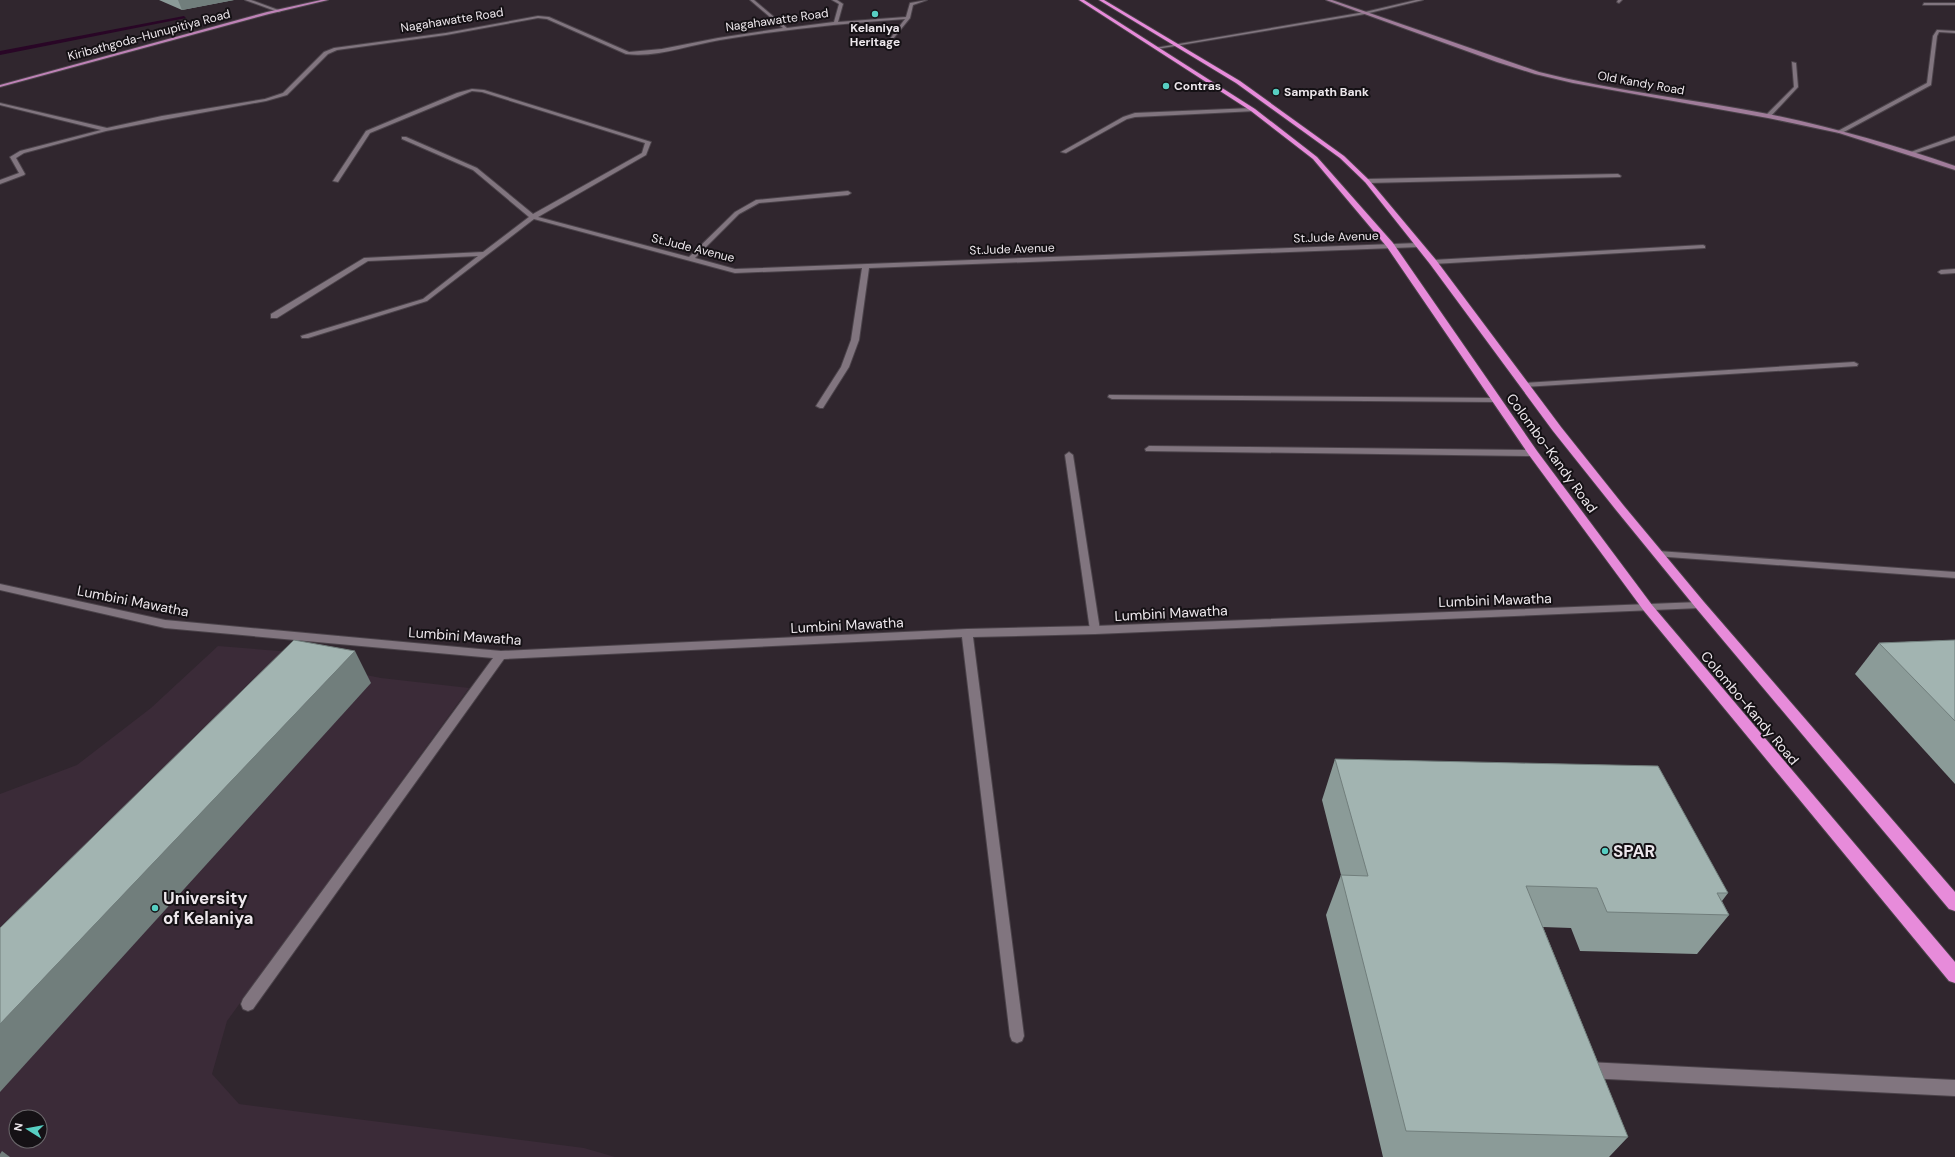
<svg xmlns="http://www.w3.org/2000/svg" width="1955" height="1157" font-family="'DM Sans',sans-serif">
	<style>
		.built { fill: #3b2b38; fill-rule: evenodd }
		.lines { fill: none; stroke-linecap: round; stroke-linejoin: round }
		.stream { fill: #290626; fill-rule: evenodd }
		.lane-casing { stroke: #4b434a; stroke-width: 2 }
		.street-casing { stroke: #4b434a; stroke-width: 2 }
		.secondary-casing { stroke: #4b434a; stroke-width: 2 }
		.primary-casing { stroke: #4b434a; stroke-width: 2 }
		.highway-casing { stroke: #4b434a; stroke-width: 2 }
		.lane { fill: #81757f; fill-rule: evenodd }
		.street { fill: #81757f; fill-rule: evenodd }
		.secondary { fill: #a07c9a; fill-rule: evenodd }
		.primary { fill: #be82b6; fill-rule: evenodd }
		.highway { fill: #e78bda; fill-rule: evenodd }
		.wall { fill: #8b9b98 }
		.shaded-wall { fill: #717e7c }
		.building { fill: #a2b4b1; stroke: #717e7c }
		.poi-dot { fill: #57cec2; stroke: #151115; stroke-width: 1.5 }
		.labels { text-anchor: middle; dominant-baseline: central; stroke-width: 4; stroke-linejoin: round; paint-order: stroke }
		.far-street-label { font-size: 12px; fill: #ede7ec; stroke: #151115 }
		.far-poi-label { font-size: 12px; font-weight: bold; fill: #ede7ec; stroke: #151115; text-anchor: start }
		.street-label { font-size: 14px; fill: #ede7ec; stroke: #151115 }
		.near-poi-label { font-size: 17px; font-weight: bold; fill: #ede7ec; stroke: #151115; text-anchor: start }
	</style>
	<rect width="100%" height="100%" fill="#30262e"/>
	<!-- built -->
	<path class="built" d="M 218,646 L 291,652 L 311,664 L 381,678 L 469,688 L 227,1021 L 212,1074 L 239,1104 L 584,1148 L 615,1157 L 0,1157 L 0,794 L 77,765 L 151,708 ZM 16,1117 L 40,1117 L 40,1141 L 16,1141 Z"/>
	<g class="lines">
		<!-- stream -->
		<polygon class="stream" points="184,16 186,18 0,55 0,51"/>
		<!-- lane casing -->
		<g class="lane-casing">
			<g id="lane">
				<polygon points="1618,0 1622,0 1619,3 1617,2"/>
				<polygon points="1253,108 1255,111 1135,117 1127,119 1066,153 1061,152 1123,117 1135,113"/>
				<polygon points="1618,174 1621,176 1620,177 1367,183 1364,181 1367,179"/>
				<polygon points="1703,245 1705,246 1705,248 1433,264 1430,262 1433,260"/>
				<polygon points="1854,362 1858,364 1857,366 1524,387 1520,385 1524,383"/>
				<polygon points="1109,395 1496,398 1500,400 1496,402 1112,399 1108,397"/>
				<polygon points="1149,446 1533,450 1537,453 1533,456 1146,451 1145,449"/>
				<polygon points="1069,452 1073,455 1100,630 1095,634 1090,630 1065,455"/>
				<polygon points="1658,551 1955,572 1955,578 1655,556 1653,554"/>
				<polygon points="1587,1062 1955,1080 1955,1096 1587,1078 1582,1075 1579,1070 1582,1065"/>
			</g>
		</g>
		<!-- street casing -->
		<g class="street-casing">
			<g id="street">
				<polygon points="245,0 251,0 281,11 278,12"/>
				<path d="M 750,0 L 754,0 L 787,28 L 834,22 L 839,4 L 832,0 L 837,0 L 843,4 L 838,22 L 906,17 L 910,3 L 927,0 L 913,5 L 910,18 L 888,45 L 886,44 L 905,19 C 843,23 781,30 720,40 C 689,45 657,58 626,54 L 547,19 L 538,18 L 446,35 L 337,50 L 328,54 L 287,95 L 266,101 L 162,120 L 106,131 L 24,153 L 16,158 L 25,174 L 24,175 L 0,184 L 0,180 L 19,173 L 10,157 L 20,151 L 101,130 L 0,105 L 0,103 L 107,128 L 162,116 L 265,99 L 283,93 L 324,52 L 334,48 L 446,33 L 538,16 L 549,17 L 629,52 L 662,49 L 718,38 L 783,28 Z"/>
				<polygon points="1416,0 1423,0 1365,14 1157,49 1155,48 1365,12"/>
				<polygon points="1924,3 1955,3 1955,5 1923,5"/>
				<polygon points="1937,30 1955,31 1955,33 1939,32 1937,36 1931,85 1842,133 1838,133 1838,131 1927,83 1933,36"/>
				<polygon points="1792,62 1796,63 1798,87 1770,117 1766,117 1766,115 1794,87"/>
				<polygon points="472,89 484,90 651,142 646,155 538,217 689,257 735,212 756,200 848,191 851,193 848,195 759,203 739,214 695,258 735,269 1419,243 1422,245 1419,247 869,268 859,340 849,367 823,408 820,408 816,406 841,367 851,340 862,268 735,273 534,219 427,301 308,338 302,338 301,336 423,299 478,256 368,261 277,318 271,318 271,314 364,258 483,252 529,217 473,170 402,139 402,137 406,137 477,168 533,214 642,153 645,143 482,92 472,91 370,133 338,182 333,181 366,131 457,93"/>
				<polygon points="1955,136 1955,140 1913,154 1908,153"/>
				<polygon points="1955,269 1955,273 1941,274 1938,272 1941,270"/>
				<polygon points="0,584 165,620 501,651 967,629 1095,626 1700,602 1705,605 1700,608 1095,634 973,637 1024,1036 1022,1041 1017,1043 1012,1041 1010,1036 962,637 504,659 253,1009 248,1011 243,1009 241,1004 243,999 493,658 165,628 0,590"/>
			</g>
		</g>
		<!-- secondary casing -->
		<g class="secondary-casing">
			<path id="secondary" d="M 1326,0 L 1332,0 L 1539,72 C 1614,91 1692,99 1768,114 C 1832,127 1894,145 1955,166 L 1955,170 L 1839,133 L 1768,118 L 1573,83 L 1535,74 L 1497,62 Z"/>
		</g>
		<!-- primary casing -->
		<g class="primary-casing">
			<polygon id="primary" points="321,0 328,0 269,14 0,87 0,85 267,12"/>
		</g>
		<!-- highway casing -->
		<g class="highway-casing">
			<g id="highway">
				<polygon points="1079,0 1084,0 1255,109 1317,157 1393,243 1537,451 1652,605 1955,962 1955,983 1949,981 1644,611 1529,455 1387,247 1313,159 1251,111"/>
				<polygon points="1099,0 1104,0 1240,81 1344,156 1369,180 1436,260 1561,427 1624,506 1704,602 1955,892 1955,911 1949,909 1696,608 1616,510 1553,431 1430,264 1365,182 1340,158 1236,83"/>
			</g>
		</g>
		<!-- lane -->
		<use href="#lane" class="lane"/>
		<!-- street -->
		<use href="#street" class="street"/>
		<!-- secondary -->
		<use href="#secondary" class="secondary"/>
		<!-- primary -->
		<use href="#primary" class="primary"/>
		<!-- highway -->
		<use href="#highway" class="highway"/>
	</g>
	<!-- wall -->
	<g class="wall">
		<polygon points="159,0 234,0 182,10"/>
		<polygon points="1955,640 1955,784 1855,674 1879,643"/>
		<polygon points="1335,759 1728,893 1722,901 1729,915 1697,954 1580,951 1571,928 1543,927 1628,1137 1609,1157 1383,1157 1326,915 1341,875 1322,800"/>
	</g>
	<!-- shaded-wall -->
	<g class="shaded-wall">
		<polygon points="178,0 234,0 182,10"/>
		<polygon points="355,651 371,683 0,1092 0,1024"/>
		<polygon points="2,1151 10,1157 0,1157 0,1154"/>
	</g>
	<!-- building -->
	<g class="building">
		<polygon points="294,640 355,651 0,1024 0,928"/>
		<polygon points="1955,640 1955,721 1879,643"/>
		<polygon points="1335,759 1658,766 1728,893 1717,893 1729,915 1607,912 1597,888 1526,886 1628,1137 1406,1131 1341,875 1368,876"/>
	</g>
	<!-- markers -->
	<g class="poi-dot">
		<circle cx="875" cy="14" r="4"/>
		<circle cx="1166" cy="86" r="4"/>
		<circle cx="1276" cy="92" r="4"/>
		<circle cx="1605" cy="851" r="4"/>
		<circle cx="155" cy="908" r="4"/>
	</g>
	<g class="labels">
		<!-- far-street labels -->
		<g class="far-street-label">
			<text transform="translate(452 20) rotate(-9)">Nagahawatte Road</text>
			<text transform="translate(777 20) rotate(-8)">Nagahawatte Road</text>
			<text transform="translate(149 35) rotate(-15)">Kiribathgoda-Hunupitiya Road</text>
			<text transform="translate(1641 83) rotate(10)">Old Kandy Road</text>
			<text transform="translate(1336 237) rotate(-2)">St.Jude Avenue</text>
			<text transform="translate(693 248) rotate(14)">St.Jude Avenue</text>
			<text transform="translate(1012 249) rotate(-2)">St.Jude Avenue</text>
		</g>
		<!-- far-poi labels -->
		<g class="far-poi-label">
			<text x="875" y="28" text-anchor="middle">Kelaniya<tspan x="875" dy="14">Heritage</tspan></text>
			<text x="1174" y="86">Contras</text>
			<text x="1284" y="92">Sampath Bank</text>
		</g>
		<!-- street labels -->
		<g class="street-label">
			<text transform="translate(1552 453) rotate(54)">Colombo-Kandy Road</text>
			<text transform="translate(1495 600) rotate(-2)">Lumbini Mawatha</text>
			<text transform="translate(133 601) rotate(11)">Lumbini Mawatha</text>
			<text transform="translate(1171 613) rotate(-3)">Lumbini Mawatha</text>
			<text transform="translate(847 625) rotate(-3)">Lumbini Mawatha</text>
			<text transform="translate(465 636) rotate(4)">Lumbini Mawatha</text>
			<text transform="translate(1750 708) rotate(50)">Colombo-Kandy Road</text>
		</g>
		<!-- near-poi labels -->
		<g class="near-poi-label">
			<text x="1613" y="851">SPAR</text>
			<text x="163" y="898">University<tspan x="163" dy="20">of Kelaniya</tspan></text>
		</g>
	</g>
	<!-- north arrow -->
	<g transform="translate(28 1129) rotate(281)"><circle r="19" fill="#151115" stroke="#6b676b"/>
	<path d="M0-3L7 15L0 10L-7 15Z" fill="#57cec2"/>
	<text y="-6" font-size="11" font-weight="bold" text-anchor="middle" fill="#ede7ec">N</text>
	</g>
</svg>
